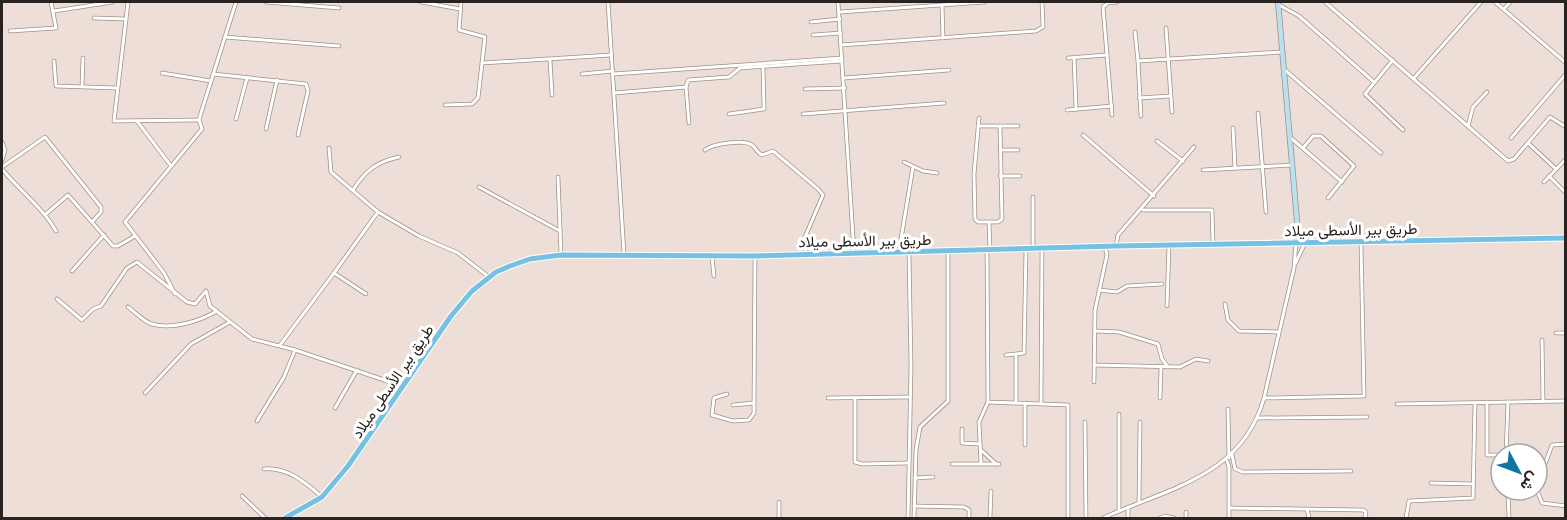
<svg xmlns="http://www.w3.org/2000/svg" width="1567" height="520" font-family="'Open Sans',Vazirmatn,sans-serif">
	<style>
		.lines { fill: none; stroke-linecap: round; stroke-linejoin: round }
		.minor-casing { stroke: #9d9089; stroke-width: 4.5 }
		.secondary-casing { stroke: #9d9089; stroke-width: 6 }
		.primary-casing { stroke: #fff; stroke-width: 7 }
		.minor { stroke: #fff; stroke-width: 3 }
		.secondary { stroke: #bbe0f0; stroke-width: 4.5 }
		.primary { stroke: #76c0e2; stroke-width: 5 }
		.labels { text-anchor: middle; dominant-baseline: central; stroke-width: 6; stroke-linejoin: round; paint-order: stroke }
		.street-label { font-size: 15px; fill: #282220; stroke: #fff }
	</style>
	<rect width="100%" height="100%" fill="#eddfd7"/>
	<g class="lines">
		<!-- minor casing -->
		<g class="minor-casing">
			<g id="minor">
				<polyline points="128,2 114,121 199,120"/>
				<polyline points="266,2 339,8"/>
				<polyline points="421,2 460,9"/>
				<polyline points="608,2 624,254"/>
				<polyline points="838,2 854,253"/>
				<polyline points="1325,2 1508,161 1514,159 1550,117 1566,127"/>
				<polyline points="1495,2 1566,63"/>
				<polyline points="942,5 943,38"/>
				<polyline points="1279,5 1299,16 1374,82"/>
				<polyline points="1504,9 1510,2"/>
				<polyline points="54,11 113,2"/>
				<polyline points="840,12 985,2"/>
				<polyline points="94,18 126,19"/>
				<polyline points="811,22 840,19"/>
				<polyline points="1166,28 1172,112"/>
				<polyline points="10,31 56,28 51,2"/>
				<polyline points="1135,32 1138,61"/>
				<polyline points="813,35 841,33"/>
				<polyline points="225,37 339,46"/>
				<polyline points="841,45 1036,31 1043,27 1042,2"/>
				<polyline points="1074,57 1076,108"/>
				<polyline points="1068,58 1107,55"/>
				<polyline points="550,60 552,95"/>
				<polyline points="1393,60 1365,94 1403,130"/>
				<polyline points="54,61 56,86 116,88"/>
				<polyline points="482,63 611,55"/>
				<polyline points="1285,70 1381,153"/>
				<polyline points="162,73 211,81"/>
				<polyline points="213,74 306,84 308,91 298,135"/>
				<polyline points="582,74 613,71"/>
				<polyline points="613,74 842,58"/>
				<polyline points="844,78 949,70"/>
				<polyline points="1414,78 1481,2"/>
				<polyline points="82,86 83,58"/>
				<polyline points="686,87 688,80 729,77 740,68 842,61"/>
				<polyline points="805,89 845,88"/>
				<polyline points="614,93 686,87 689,123"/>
				<polyline points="1139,98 1170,96"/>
				<polyline points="445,105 472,104 478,98 485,37 459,30 461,2"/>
				<polyline points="1067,110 1112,106"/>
				<polyline points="1258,113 1266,212"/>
				<polyline points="729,114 764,109 763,68"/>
				<polyline points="803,114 944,103"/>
				<polyline points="1112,115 1103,7 1108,3 1117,2"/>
				<polyline points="1141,116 1138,61 1282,52"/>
				<polyline points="979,118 974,174 975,219 978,222 998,222 1002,219 1000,126"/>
				<polyline points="236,119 247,78"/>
				<polyline points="137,121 171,166"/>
				<polyline points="978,126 1018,126"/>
				<polyline points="1468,126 1473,107 1487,92"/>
				<polyline points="1233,128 1235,168"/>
				<polyline points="266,129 277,80"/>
				<polyline points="1083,135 1154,196"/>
				<polyline points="1291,138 1342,182"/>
				<polyline points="1511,138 1566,74"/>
				<polyline points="1157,141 1183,161"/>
				<polyline points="2,142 5,150 2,160"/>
				<polyline points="1528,143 1556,169"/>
				<polyline points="329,148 331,172 378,212 334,273"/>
				<polyline points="1303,148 1313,136 1321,136 1354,166 1328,198"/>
				<path d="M 705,150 C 712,144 744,139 752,145 C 757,149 757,153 762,155 L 773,151 L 818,189 L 823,195 L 805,237 L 806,253"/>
				<polyline points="1000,150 1018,150"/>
				<polyline points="904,162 923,171 937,173"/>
				<polyline points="2,167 45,137 101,207 101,212 92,222"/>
				<path d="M 2,169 C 19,190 44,209 56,231"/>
				<polyline points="1203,170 1292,165"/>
				<polyline points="1000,176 1020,176"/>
				<polyline points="1549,176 1566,193"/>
				<polyline points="558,177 561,255"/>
				<polyline points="1544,182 1566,159"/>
				<polyline points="479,187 560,231"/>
				<path d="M 353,190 C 365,171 376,162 399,157"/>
				<polyline points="1033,197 1033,249"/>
				<polyline points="1143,210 1212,210 1213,244"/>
				<polyline points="378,212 419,236 458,253 489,277"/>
				<polyline points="46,214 68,195 113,246 118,246 135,236"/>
				<polyline points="989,222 990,249"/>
				<polyline points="1116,246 1118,235 1194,147"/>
				<polyline points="899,251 913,167"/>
				<polyline points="987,251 988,402 1068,405 1068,518"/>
				<polyline points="712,257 714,276"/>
				<polyline points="1295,264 1305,243"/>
				<polyline points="72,271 104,235"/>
				<polyline points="1099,290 1117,292 1127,286 1162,284"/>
				<polyline points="175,294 164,273 125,222 202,129 199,120 201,113 236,2"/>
				<polyline points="57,299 82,320 93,309 101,306 127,268 137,262 187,302 195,304 206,291 210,306 252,339 295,350 402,386"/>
				<polyline points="1225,304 1228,320 1239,331 1279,332"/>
				<polyline points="1167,306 1169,245"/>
				<path d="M 128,307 C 135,312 144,322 152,324 C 172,330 200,321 217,311"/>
				<polyline points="1095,331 1119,332 1158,344 1162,359 1168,367"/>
				<polyline points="1556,333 1566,333"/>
				<polyline points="1542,340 1543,401"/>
				<polyline points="280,345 334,273 366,294"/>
				<polyline points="1006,355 1024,353 1026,249"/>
				<polyline points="1016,355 1016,403"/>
				<polyline points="1094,365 1180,367 1196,359 1208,361"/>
				<polyline points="1094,382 1095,310 1107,255 1105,247"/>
				<polyline points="145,393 191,344 230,322"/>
				<polyline points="727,394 714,398 712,415 733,421 749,420 754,413 754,403 755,256"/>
				<polyline points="828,398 910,397"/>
				<polyline points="855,398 855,462 862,464 908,463"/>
				<polyline points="1160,398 1161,367"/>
				<polyline points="1264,398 1364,396 1361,243"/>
				<polyline points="1487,402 1487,455 1501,455"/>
				<polyline points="1025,403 1025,445"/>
				<polyline points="1041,403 1042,249"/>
				<polyline points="1397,404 1566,401"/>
				<polyline points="733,405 754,403"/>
				<polyline points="335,408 357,370"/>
				<polyline points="1228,409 1229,458"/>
				<polyline points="1258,418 1367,417"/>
				<polyline points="257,421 284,377 295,350"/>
				<polyline points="1085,422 1086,518"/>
				<polyline points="962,429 962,443 980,444"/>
				<polyline points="980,449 996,464"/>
				<polyline points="1506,454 1508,402"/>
				<polyline points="1232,455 1235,469 1243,472 1351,471"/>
				<polyline points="1227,461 1229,467 1229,518"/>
				<polyline points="981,463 979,422 988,402"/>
				<polyline points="952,464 999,464"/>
				<path d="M 264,469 C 287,467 305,482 322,497"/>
				<polyline points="915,478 933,477"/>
				<polyline points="1431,483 1474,484"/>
				<polyline points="1537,486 1552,445 1566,444"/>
				<polyline points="1508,490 1509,518"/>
				<polyline points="1537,490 1542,503 1566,506"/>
				<polyline points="242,496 265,518"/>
				<polyline points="1139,502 1140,422"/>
				<polyline points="914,506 964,507 969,510 969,518"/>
				<polyline points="1128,507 1128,518"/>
				<polyline points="1229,508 1363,510 1366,512 1365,518"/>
				<polyline points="1307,509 1309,518"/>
				<polyline points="1119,511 1119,414"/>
				<polyline points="779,518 779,502"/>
				<polyline points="908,518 911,367 909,253"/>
				<polyline points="914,518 916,450 920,427 948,401 948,251"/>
				<polyline points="990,518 991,491"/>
				<path d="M 1103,518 C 1168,488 1242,477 1264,398 L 1294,268 L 1296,242"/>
				<polyline points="1160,518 1165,516 1174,518"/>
				<polyline points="1186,518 1186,512"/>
				<polyline points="1406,518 1409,501 1473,498 1475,403"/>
			</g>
		</g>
		<!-- secondary casing -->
		<g class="secondary-casing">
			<g id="secondary">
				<polyline points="1278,2 1297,221 1296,242"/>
				<polyline points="1297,223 1301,235 1308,242"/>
			</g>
		</g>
		<!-- primary casing -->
		<g class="primary-casing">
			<polyline id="primary" points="285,518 322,497 348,466 451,316 472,291 496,272 510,266 530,259 561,255 755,256 1116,246 1566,238"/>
		</g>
		<!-- minor -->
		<use href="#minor" class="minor"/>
		<!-- secondary -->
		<use href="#secondary" class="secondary"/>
		<!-- primary -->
		<use href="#primary" class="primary"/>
	</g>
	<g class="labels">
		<!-- street labels -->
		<g class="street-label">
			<text transform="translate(1351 229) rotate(-1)">طريق بير الأسطى ميلاد</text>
			<text transform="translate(865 240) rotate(-1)">طريق بير الأسطى ميلاد</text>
			<text transform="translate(392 381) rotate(-56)">طريق بير الأسطى ميلاد</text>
		</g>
	</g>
	<!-- border -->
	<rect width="1567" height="520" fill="none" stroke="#282220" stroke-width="6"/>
	<!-- north arrow -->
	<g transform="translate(1519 472) rotate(131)"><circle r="28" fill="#ffffff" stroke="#a9a7a6" stroke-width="1.5"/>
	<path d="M0-4.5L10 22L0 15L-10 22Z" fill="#1175a1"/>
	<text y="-9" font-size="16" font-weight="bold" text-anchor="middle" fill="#282220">ش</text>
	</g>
</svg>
